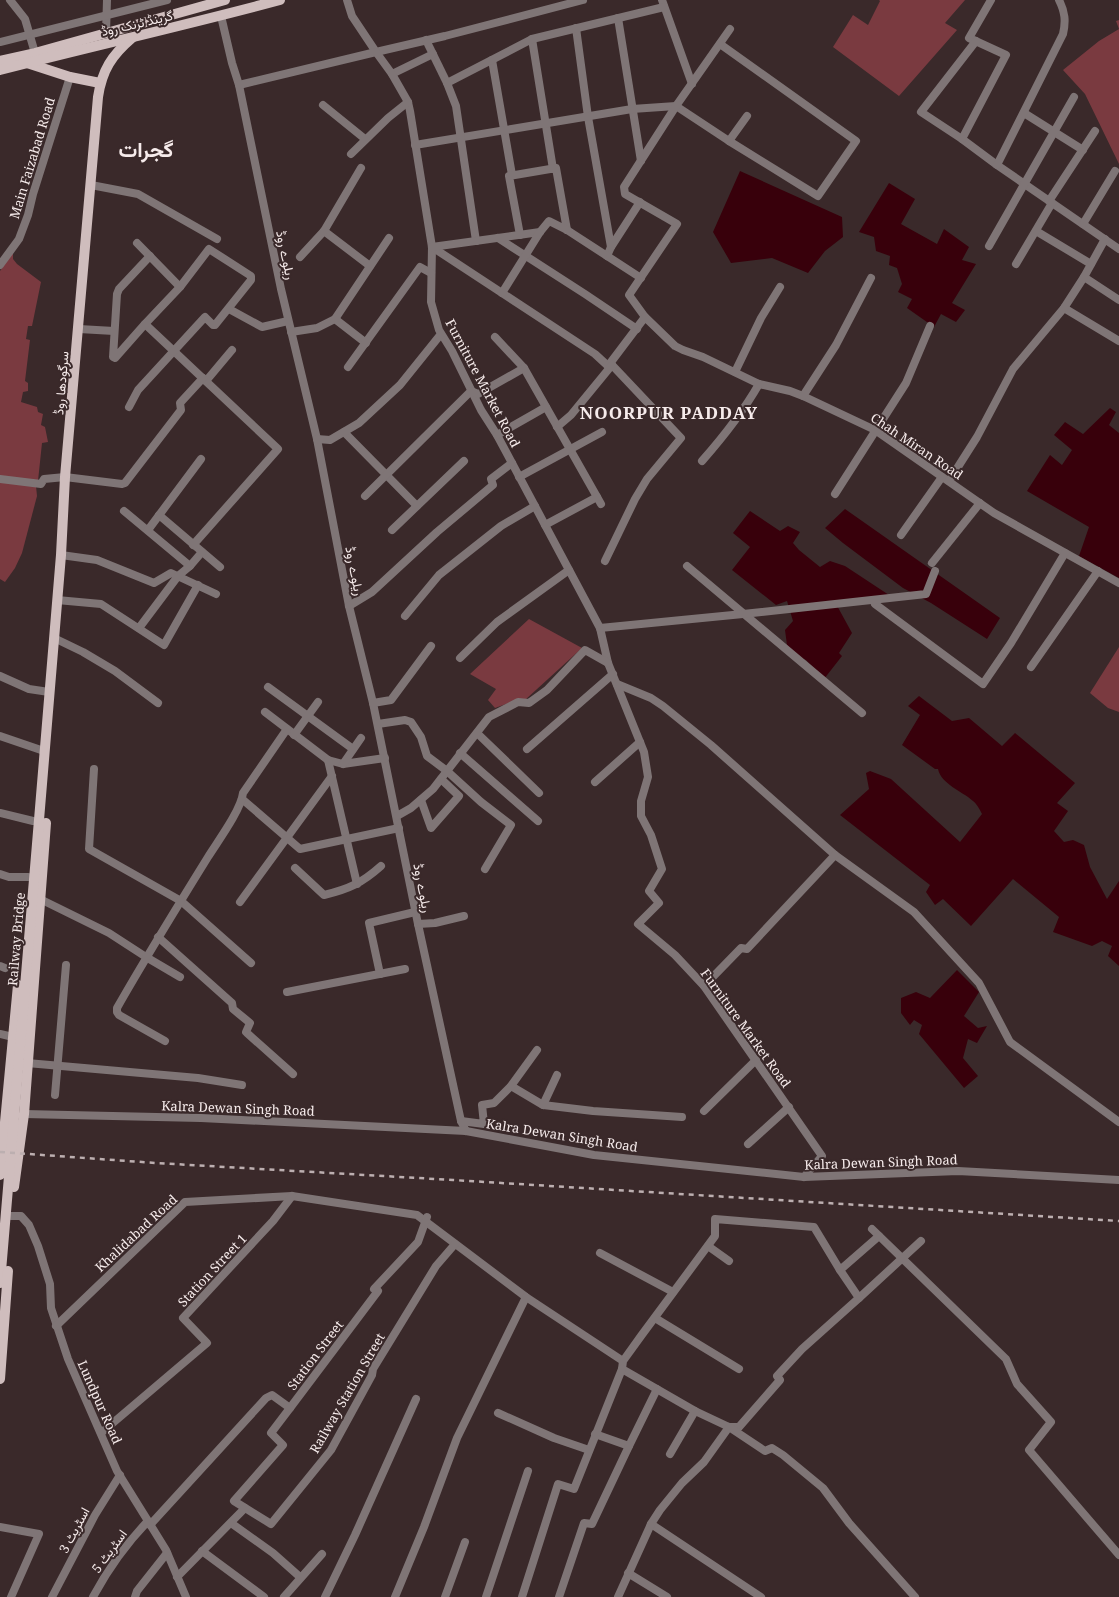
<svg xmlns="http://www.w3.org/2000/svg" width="1119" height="1597" font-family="'Noto Serif',Vazirmatn,serif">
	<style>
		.green { fill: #7a3a40 }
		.water { fill: #38000b }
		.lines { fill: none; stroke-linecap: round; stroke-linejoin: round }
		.minor { stroke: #7f7576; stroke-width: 8 }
		.major { stroke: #cfbdbd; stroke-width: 10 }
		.rail { stroke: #bcafb0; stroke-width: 2.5; stroke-dasharray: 5 5; stroke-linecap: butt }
		.labels { text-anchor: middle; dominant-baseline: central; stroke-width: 4; stroke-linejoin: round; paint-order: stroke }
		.street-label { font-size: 13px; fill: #f6ebeb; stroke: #3a292a }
		.district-label { font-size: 17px; font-weight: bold; letter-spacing: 1px; fill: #f6ebeb; stroke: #3a292a }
		.town-label { font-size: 21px; font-weight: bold; fill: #f6ebeb; stroke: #3a292a }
	</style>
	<rect width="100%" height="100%" fill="#3a292a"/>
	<!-- green -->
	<g class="green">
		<polygon points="879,0 965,0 945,23 957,30 899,96 833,47 853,15 868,25 880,1"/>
		<polygon points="1119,20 1119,164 1085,94 1063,70 1099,41 1119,29 1116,21"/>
		<polygon points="13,252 13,259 17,264 41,282 32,326 28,326 26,339 30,340 25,381 28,383 28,391 23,392 21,402 37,407 38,412 43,414 41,425 45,427 48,442 42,443 38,481 0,477 0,271"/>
		<polygon points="0,481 36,486 37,496 22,553 15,568 5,582 0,579"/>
		<polygon points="529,619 582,648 525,700 509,703 495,708 488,700 496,689 470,674"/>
		<polygon points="1119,647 1119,712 1108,708 1090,693"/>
	</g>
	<!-- water -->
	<g class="water">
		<polygon points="740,171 842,217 843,237 825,251 808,273 772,258 731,263 713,232"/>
		<polygon points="889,183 915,199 901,224 937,244 944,229 969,247 962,260 976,264 952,303 965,310 956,322 941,314 934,327 907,308 912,299 898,292 902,284 897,268 889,265 890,256 876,251 874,237 859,232"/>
		<polygon points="1110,408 1116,412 1109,425 1119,433 1119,578 1079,556 1089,527 1027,491 1050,455 1062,465 1072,450 1054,435 1065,422 1083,434"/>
		<polygon points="845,509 1000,618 987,639 931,603 903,588 843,543 825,528"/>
		<polygon points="750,511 780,531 788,526 800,532 793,543 799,550 820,567 830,561 845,566 889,595 835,602 852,633 839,653 842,656 824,679 806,660 798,657 787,645 785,630 793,621 787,601 776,605 732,570 750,547 733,533"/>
		<path d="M 919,696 L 952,721 L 969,718 L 1002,746 L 1015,733 L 1075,783 L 1057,803 L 1068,811 L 1054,831 L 1064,842 L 1073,840 L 1084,845 L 1090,867 L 1107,899 L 1119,881 L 1119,966 L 1108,956 L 1112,946 L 1102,941 L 1092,946 L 1053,932 L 1059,917 L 1013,879 L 971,926 L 943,899 L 935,905 L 926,892 L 930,885 L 840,815 L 869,789 L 866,773 L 870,771 L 891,779 L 960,842 L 982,814 C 980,810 977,804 973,801 C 962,791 941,784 938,769 L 935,769 L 902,745 L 920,715 L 908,706 Z"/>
		<polygon points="957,970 979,992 964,1016 978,1028 987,1026 977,1043 968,1039 963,1058 978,1076 964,1088 919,1034 922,1025 914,1020 910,1025 901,1013 901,998 916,992 930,998"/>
	</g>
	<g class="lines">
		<!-- minor -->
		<g class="minor">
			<polyline points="10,0 25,19 35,53"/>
			<polyline points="347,0 352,16 376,52 445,36 583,0"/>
			<polyline points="662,0 692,84"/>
			<polyline points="991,0 969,38 1006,55 962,139 997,165 1119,249"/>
			<polyline points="221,16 232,63 239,85 281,289 317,439 349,606 373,703 418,924 461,1121 466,1131"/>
			<polyline points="618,18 641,161"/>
			<polyline points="576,28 588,117 611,247 607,256"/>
			<polyline points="106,33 107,0"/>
			<polyline points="532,39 553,169"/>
			<polyline points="426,40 447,83"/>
			<polyline points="0,42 167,0"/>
			<polyline points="492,60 512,175"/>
			<polyline points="392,74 433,54"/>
			<polyline points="239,85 376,52 392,74 408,102 410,111 432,247 431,302 439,330 452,351 481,410 497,435 600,628 608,663 644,752 648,777 641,801 641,816 651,835 662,869 649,891 659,903 638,924 675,955 704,986 822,1156 804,1177"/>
			<polyline points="323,105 365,139"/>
			<polyline points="1024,113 1083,150"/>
			<polyline points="962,139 921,112 976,41"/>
			<polyline points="729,141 747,116"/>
			<polyline points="415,145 632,109 676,106 729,141 818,196 856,141 720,44"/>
			<polyline points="351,154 388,118 408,102"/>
			<path d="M 997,165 L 1063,34 C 1066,21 1065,12 1059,0"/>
			<polyline points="91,185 138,194 217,239"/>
			<polyline points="1049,201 1095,131"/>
			<polyline points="1083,224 1115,171"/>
			<polyline points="324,231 370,266"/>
			<polyline points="1036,231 1091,264"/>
			<polyline points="520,235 509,176 556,168 567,230"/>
			<polyline points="498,238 585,294 637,329"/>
			<polyline points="476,241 456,106 447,83 532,39 664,7"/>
			<polyline points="137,243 180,287"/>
			<polyline points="989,246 1074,97"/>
			<polyline points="432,247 595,354 608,366 612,365 681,438 647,479 635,499 605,561"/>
			<polyline points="432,247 540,232"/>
			<polyline points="611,247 640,202"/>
			<polyline points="300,257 324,231 361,168"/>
			<polyline points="1016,264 1052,203"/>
			<polyline points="0,265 19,239 28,215 33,194 70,77"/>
			<polyline points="1084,277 1119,300"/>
			<polyline points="502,293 540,232 549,221 567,230 641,278"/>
			<polyline points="1064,308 1119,341"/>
			<polyline points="229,309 262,327 288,321"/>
			<polyline points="645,317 629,295 677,224 625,194 624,187 676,106 730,29"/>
			<polyline points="335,319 366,343"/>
			<polyline points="145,324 278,449 193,545"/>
			<polyline points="79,329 114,331"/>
			<polyline points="291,332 317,328 335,319 389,238"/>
			<polyline points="495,337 524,368 601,504"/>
			<polyline points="608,366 645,317 675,346 683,350 703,357 759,384 790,391 803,396 875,430 994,513 1119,583"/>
			<polyline points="348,367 420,267 431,273"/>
			<polyline points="735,372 761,318 780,287"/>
			<polyline points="206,381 232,350"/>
			<polyline points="803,396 836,345 871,278"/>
			<polyline points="129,407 138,390 205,317 213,325 215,325 251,280 251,276 209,249 180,287 145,324 115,358 113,357 117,294 119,289 150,256"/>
			<polyline points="557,427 571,415 612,365"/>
			<polyline points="344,432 417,506"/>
			<polyline points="497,435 546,407"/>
			<polyline points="317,439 330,440 359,423 400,385 441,334"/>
			<path d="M 702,461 C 724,436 743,412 759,384"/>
			<polyline points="519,477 602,432"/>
			<polyline points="0,479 41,484 44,479 65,477 122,484 125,483 181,410 180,403 203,378"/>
			<polyline points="949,481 977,437 1013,369 1064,308 1084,277 1105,239"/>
			<polyline points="835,494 906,383 930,326"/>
			<polyline points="365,496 471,391 478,394 524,368"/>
			<polyline points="124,511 190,566"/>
			<polyline points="159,515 220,567"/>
			<polyline points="545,525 597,497"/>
			<polyline points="148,530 201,459"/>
			<polyline points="392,530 464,461"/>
			<polyline points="901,535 942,477"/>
			<polyline points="61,555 97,560 154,583 171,573 216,594"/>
			<polyline points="932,563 980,503"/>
			<polyline points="687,566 862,713"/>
			<polyline points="57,600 101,604 164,645 198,585"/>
			<polyline points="875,604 983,684 1011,643 1065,553"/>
			<polyline points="349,606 372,592 437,532 493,485 491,479 512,463"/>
			<polyline points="405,616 439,575 501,526 535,506"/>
			<polyline points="139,628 178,576 190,566 202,552"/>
			<polyline points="600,628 743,614 926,594 935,571"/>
			<polyline points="54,638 83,652 115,671 158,703"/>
			<polyline points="460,658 497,622 569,570"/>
			<polyline points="1031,667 1098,571"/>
			<polyline points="0,676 29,689 49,692"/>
			<polyline points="617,684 651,698 663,706 711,745 835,855 914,912 979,983 1010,1042 1119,1122"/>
			<polyline points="268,687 353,749"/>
			<polyline points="373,703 391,700 431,646"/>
			<polyline points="265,712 328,760 343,764 385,758"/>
			<polyline points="378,724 405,720 411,722 421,737 427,756 447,771 481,802 511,825 485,869"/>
			<polyline points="477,733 539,793"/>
			<polyline points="294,735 318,702"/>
			<polyline points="0,736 41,750"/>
			<polyline points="527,749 613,674"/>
			<polyline points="460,753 538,821"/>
			<polyline points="328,760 357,884"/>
			<polyline points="343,764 361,738"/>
			<polyline points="94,769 89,849 181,901 251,963"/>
			<polyline points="595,782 640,742"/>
			<polyline points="242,799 300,849 399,828"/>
			<polyline points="421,800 431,828 459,796 441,779"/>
			<polyline points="0,813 33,821"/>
			<polyline points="397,816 411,808 433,789 489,717 518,702 529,703 547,690 585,650 608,663"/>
			<path d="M 295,868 L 324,895 C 349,889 362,883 381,866"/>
			<polyline points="0,874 9,877 28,877"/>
			<polyline points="40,899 109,933 146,957 180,977"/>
			<polyline points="240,902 332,776"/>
			<polyline points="418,924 435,923 464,916"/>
			<polyline points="158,937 232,1003 233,1009 250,1023 246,1032 247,1033 293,1074"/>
			<polyline points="0,966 5,968"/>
			<polyline points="380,974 369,923 415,912"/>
			<polyline points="704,986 741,948 747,949 835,855"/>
			<polyline points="287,992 405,969"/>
			<polyline points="0,1034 13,1037"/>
			<path d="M 165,1041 L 119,1015 L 117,1012 L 117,1008 C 146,957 177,907 208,857 C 218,841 241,810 243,793 L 287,729"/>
			<polyline points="27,1063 198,1078 242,1085"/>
			<polyline points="511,1086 543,1105 593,1111 682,1117"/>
			<polyline points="55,1095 66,965"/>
			<polyline points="543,1105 557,1075"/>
			<polyline points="704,1111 756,1060"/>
			<polyline points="24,1114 201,1118 466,1131 594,1155 804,1177 958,1171 1119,1180"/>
			<polyline points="461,1121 484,1124 482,1105 494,1103 511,1086 537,1050"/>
			<polyline points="748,1144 789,1107"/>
			<polyline points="11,1216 21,1216 29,1225 38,1246 50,1284 51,1308 68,1359 117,1471 166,1550 186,1597"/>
			<polyline points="872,1229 1006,1359 1017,1384 1051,1422 1029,1450 1119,1555"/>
			<polyline points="708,1246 729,1261"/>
			<polyline points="600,1253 673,1292"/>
			<polyline points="840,1270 879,1236"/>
			<polyline points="859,1298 921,1241"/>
			<polyline points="655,1318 739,1369"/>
			<polyline points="56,1326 185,1202 292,1196 417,1215 526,1297 623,1361 622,1369 695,1411 729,1427 739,1427 780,1380 777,1376 802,1349 859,1298 840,1270 814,1227 715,1219 715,1236 641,1336 623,1361"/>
			<polyline points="290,1408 271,1433 283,1445 234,1501 271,1524 331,1450 372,1375 373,1369 436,1266 455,1244"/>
			<polyline points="498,1413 554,1438 589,1450"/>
			<polyline points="101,1433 207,1343 183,1318 273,1221 292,1196"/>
			<polyline points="595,1434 629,1446 657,1389"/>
			<polyline points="670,1454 695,1411"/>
			<polyline points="231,1523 273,1553 300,1577"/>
			<polyline points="651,1524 761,1597"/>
			<polyline points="150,1525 266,1398 272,1395 290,1408 378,1291 374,1289 418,1242 427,1217"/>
			<polyline points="0,1527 39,1534 11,1597"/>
			<polyline points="202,1551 264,1597"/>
			<polyline points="628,1573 667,1597"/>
			<polyline points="177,1577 245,1508"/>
			<polyline points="52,1597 95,1515 120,1475"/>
			<path d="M 93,1597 C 108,1569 126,1544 148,1521"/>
			<polyline points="135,1597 137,1591 167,1553"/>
			<polyline points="284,1597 322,1554"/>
			<polyline points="325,1597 355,1535 416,1399"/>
			<polyline points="395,1597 424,1527 457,1438 526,1297"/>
			<polyline points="445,1597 465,1542"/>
			<polyline points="486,1597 528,1471"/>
			<polyline points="522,1597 558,1484 574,1489 622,1369"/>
			<polyline points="559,1597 584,1523 592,1524 629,1446"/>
			<polyline points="618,1597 651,1524 660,1510 682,1483 704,1462 729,1427 765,1451 772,1448 783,1455 823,1488 849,1523 915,1597"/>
		</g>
		<!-- major -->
		<g class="major">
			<polyline points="0,61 35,53 225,0"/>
			<polyline points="27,63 70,77 100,83"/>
			<path d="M 0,70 C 93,46 187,25 280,0"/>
			<polyline points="0,1175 18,985"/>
			<polyline points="14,1187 24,1114 46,823"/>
			<path d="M 0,1283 L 37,844 L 61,555 L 65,477 L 98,97 C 102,70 112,55 132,38"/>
			<polyline points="0,1379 8,1271"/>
		</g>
		<!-- rail -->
		<polyline class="rail" points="0,1152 156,1163 453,1180 1119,1221"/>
	</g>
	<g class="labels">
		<!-- street labels -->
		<g class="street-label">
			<text transform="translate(137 23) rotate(-13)">گرینڈ ٹرنک روڈ</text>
			<text transform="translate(32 158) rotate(-73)">Main Faizabad Road</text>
			<text transform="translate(286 255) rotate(78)">ریلوے روڈ</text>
			<text transform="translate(61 383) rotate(-85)">سرگودھا روڈ</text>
			<text transform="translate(483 383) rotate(62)">Furniture Market Road</text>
			<text transform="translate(917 446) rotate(34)">Chah Miran Road</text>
			<text transform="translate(355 571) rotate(79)">ریلوے روڈ</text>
			<text transform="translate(423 888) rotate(79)">ریلوے روڈ</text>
			<text transform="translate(16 939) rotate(-85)">Railway Bridge</text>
			<text transform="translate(746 1028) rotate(54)">Furniture Market Road</text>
			<text transform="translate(238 1108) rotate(2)">Kalra Dewan Singh Road</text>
			<text transform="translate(562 1135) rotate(9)">Kalra Dewan Singh Road</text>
			<text transform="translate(881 1162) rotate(-2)">Kalra Dewan Singh Road</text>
			<text transform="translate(136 1233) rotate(-43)">Khalidabad Road</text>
			<text transform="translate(212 1270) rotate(-47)">Station Street 1</text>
			<text transform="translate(315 1355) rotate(-53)">Station Street</text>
			<text transform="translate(347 1393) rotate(-60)">Railway Station Street</text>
			<text transform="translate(100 1402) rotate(66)">Lundpur Road</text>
			<text transform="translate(74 1530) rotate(-62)">اسٹریٹ 3</text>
			<text transform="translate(109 1551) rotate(-54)">اسٹریٹ 5</text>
		</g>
		<!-- district labels -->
		<g class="district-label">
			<text x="669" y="412">NOORPUR PADDAY</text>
		</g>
		<!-- town labels -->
		<g class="town-label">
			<text x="146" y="149">گجرات</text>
		</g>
	</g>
</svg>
